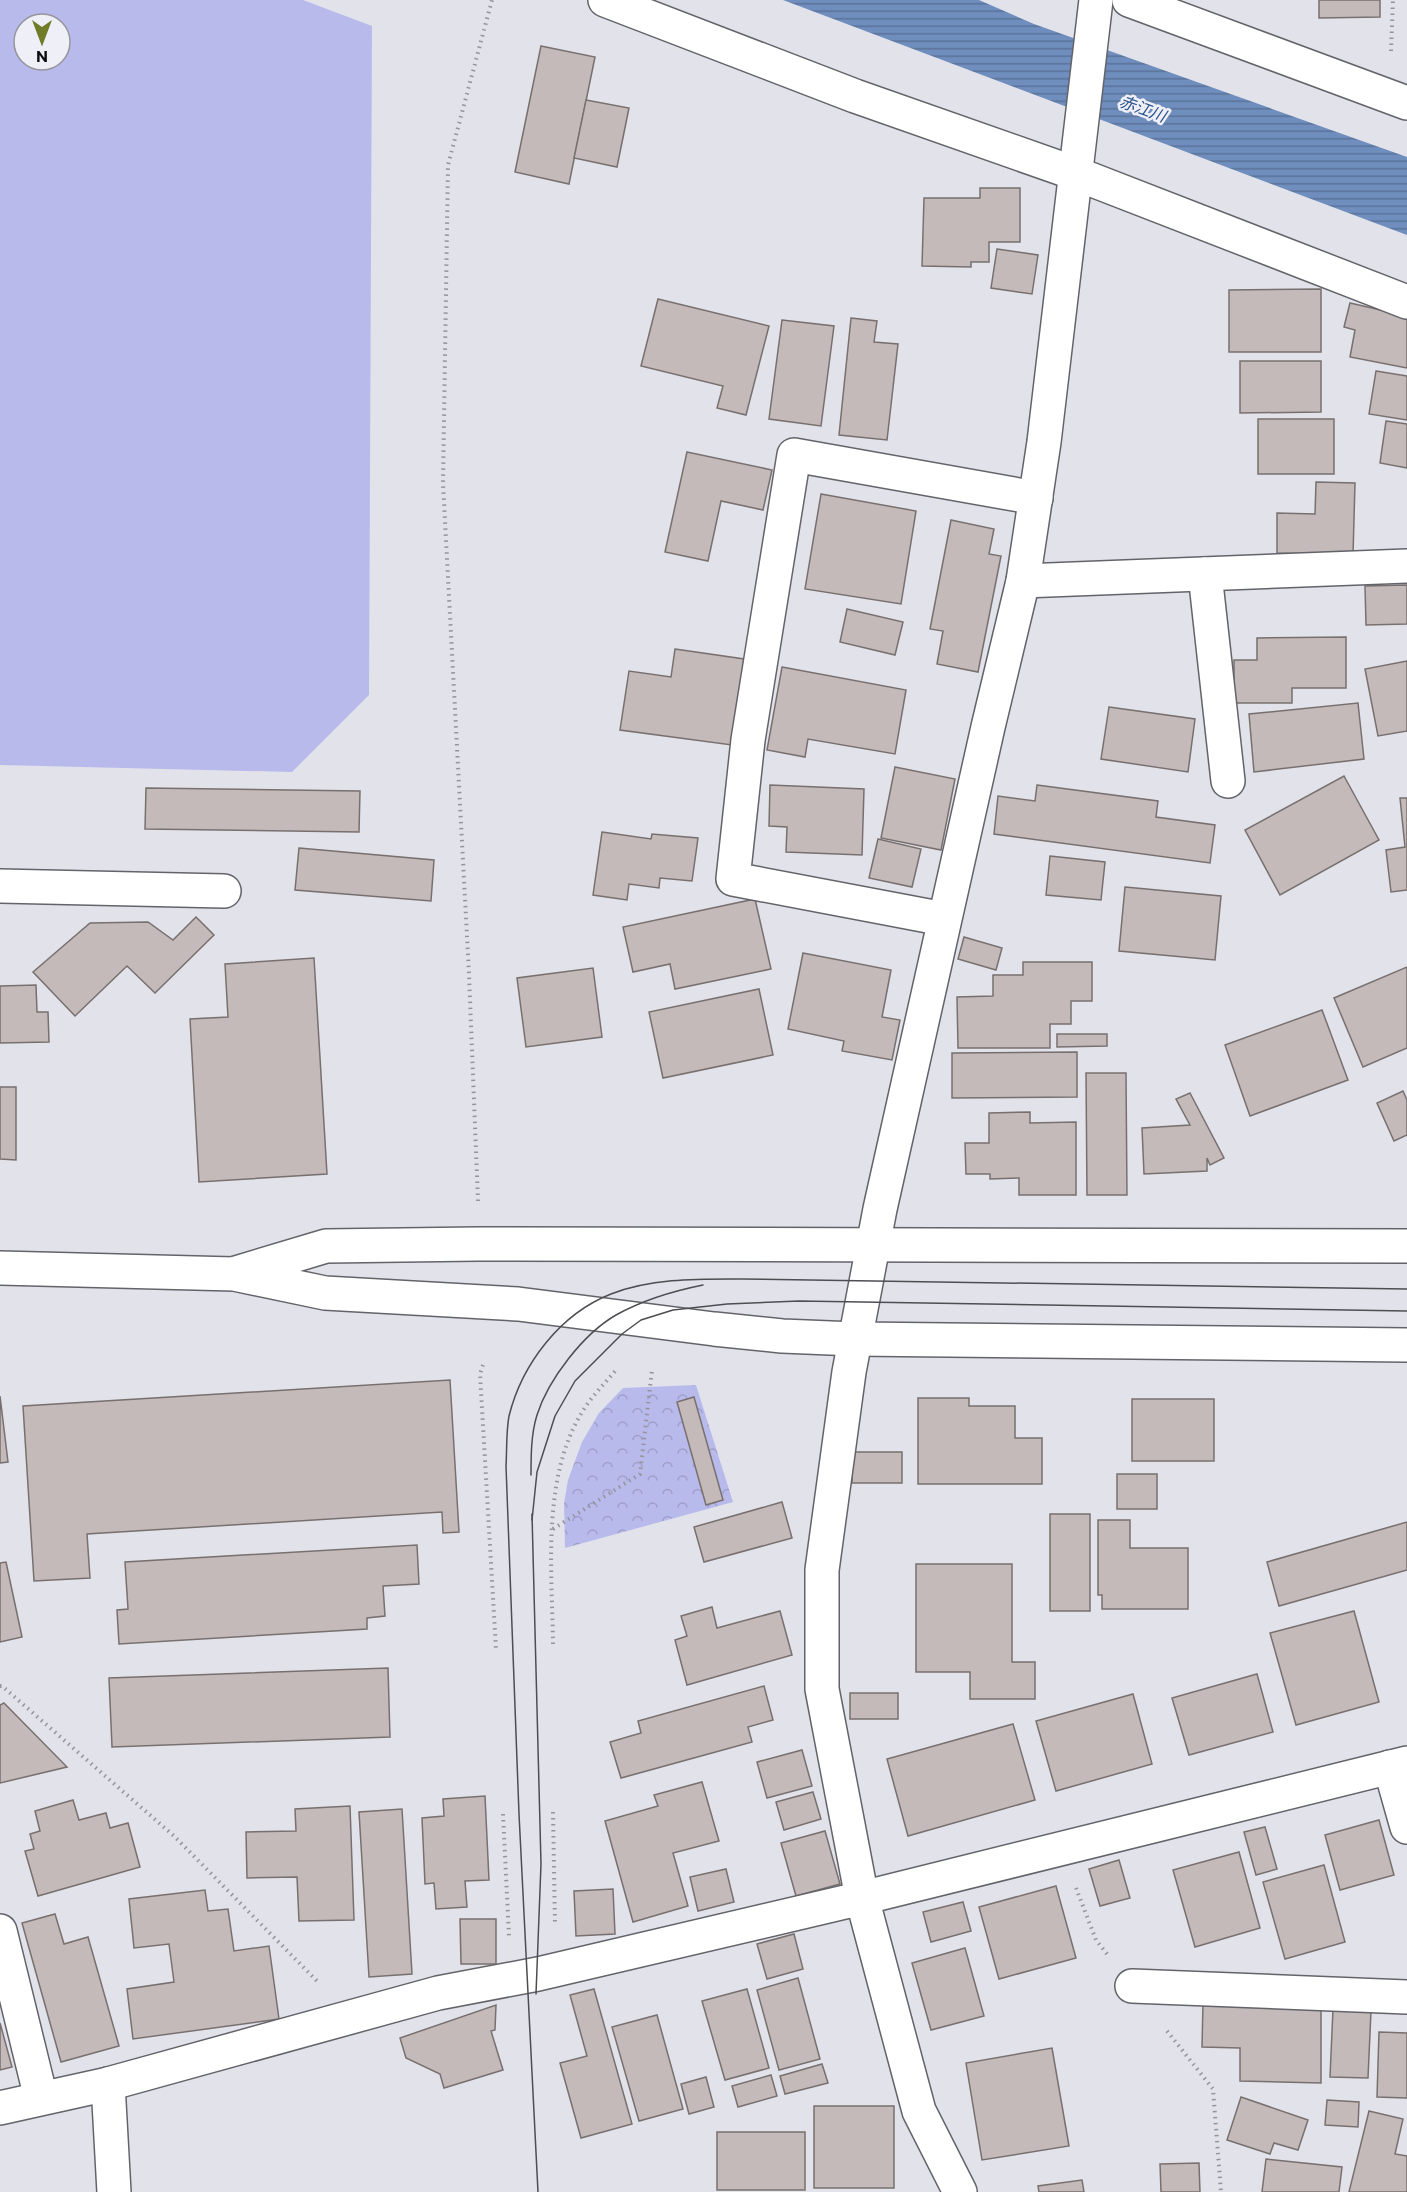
<svg xmlns="http://www.w3.org/2000/svg" width="1407" height="2192" font-family="Commissioner,'Noto Sans JP',sans-serif">
	<style>
		.park { fill: url(#park-crowns) }
		.garden { fill: #b9baec; fill-rule: evenodd }
		.water { fill: url(#water-rules) }
		.building { fill: #c3bab9; stroke: #78706f; stroke-width: 1.5 }
		.lines { fill: none; stroke-linecap: round; stroke-linejoin: round }
		.minor-casing { stroke: #63636a; stroke-width: 36 }
		.path { stroke: #94949a; stroke-width: 4; stroke-dasharray: 1.5 4.5; stroke-linecap: butt }
		.minor { stroke: #fff; stroke-width: 33 }
		.tram { stroke: #4d4d52; stroke-width: 1.5 }
		.labels { text-anchor: middle; dominant-baseline: central; stroke-width: 5; stroke-linejoin: round; paint-order: stroke }
		.water-label { font-size: 16px; font-style: italic; fill: #264e8a; stroke: #efeff7 }
	</style>
	<defs>
		<pattern id="park-crowns" width="20" height="18" patternUnits="userSpaceOnUse" patternTransform="scale(1.5)"><rect width="20" height="18" fill="#b9baec"/><path d="M2 6a3 3 0 1 1 6 0M12 15a3 3 0 1 1 6 0" fill="none" stroke="#9e9fc9"/></pattern>
		<pattern id="water-rules" width="6" height="5" patternUnits="userSpaceOnUse" patternTransform="scale(1.5)"><rect width="6" height="5" fill="#6f8ebe"/><path d="M0 2.5h6" fill="none" stroke="#5a7299"/></pattern>
	</defs>
	<rect width="100%" height="100%" fill="#e2e2ea"/>
	<!-- park -->
	<polygon class="park" points="696,1385 733,1502 565,1548 564,1503 568,1480 582,1442 599,1413 623,1388"/>
	<!-- garden -->
	<path class="garden" d="M 0,0 L 303,0 L 372,26 L 369,695 L 292,772 L 0,765 ZM 24,24 L 60,24 L 60,60 L 24,60 Z"/>
	<!-- water -->
	<polygon class="water" points="783,0 979,0 1034,24 1407,157 1407,235"/>
	<!-- building -->
	<g class="building">
		<polygon points="1319,0 1380,0 1380,17 1319,18"/>
		<polygon points="541,46 595,57 569,184 515,172"/>
		<polygon points="586,100 629,108 617,167 574,158"/>
		<polygon points="980,188 1020,188 1020,242 989,242 989,262 971,262 971,267 922,266 924,198 980,198"/>
		<polygon points="997,249 1038,255 1032,294 991,288"/>
		<polygon points="1321,289 1321,352 1229,352 1229,290"/>
		<polygon points="658,299 769,326 746,415 717,408 723,386 641,366"/>
		<polygon points="1350,303 1407,316 1407,368 1350,357 1355,330 1344,327"/>
		<polygon points="851,318 877,321 874,342 898,344 887,440 839,435"/>
		<polygon points="782,320 834,326 821,426 769,419"/>
		<polygon points="1240,361 1321,361 1321,412 1240,413"/>
		<polygon points="1376,371 1407,376 1407,420 1369,414"/>
		<rect x="1258" y="419" width="76" height="55"/>
		<polygon points="1386,421 1407,424 1407,468 1380,463"/>
		<polygon points="687,452 772,470 763,510 721,501 708,561 665,552"/>
		<polygon points="1316,482 1355,483 1353,555 1277,553 1277,513 1315,514"/>
		<polygon points="821,494 916,511 901,604 805,589"/>
		<polygon points="951,520 994,529 989,554 1001,556 978,672 937,664 943,631 930,629"/>
		<polygon points="1407,585 1407,624 1366,625 1365,586"/>
		<polygon points="847,609 903,622 895,655 840,642"/>
		<polygon points="1346,637 1346,688 1292,688 1292,703 1234,703 1234,660 1257,660 1257,638"/>
		<polygon points="675,649 744,659 732,745 620,730 629,671 671,677"/>
		<polygon points="1407,661 1407,731 1378,736 1365,669"/>
		<polygon points="782,667 906,690 895,754 808,739 805,757 767,750"/>
		<polygon points="1358,703 1364,759 1254,772 1249,714"/>
		<polygon points="1109,707 1195,719 1188,772 1101,759"/>
		<polygon points="895,767 955,779 941,850 881,838"/>
		<polygon points="1344,776 1379,840 1280,895 1245,830"/>
		<polygon points="770,785 864,789 862,855 786,852 787,827 769,826"/>
		<polygon points="1037,785 1158,801 1156,817 1215,825 1210,863 994,834 998,796 1035,801"/>
		<polygon points="146,788 360,791 359,832 145,829"/>
		<polygon points="1400,798 1407,798 1407,890 1391,892 1386,850 1405,847"/>
		<polygon points="602,832 651,839 652,834 698,838 692,881 660,878 659,888 629,884 627,900 593,895"/>
		<polygon points="878,839 921,849 912,887 869,878"/>
		<polygon points="299,848 434,860 431,901 295,890"/>
		<polygon points="1050,856 1105,862 1101,900 1046,895"/>
		<polygon points="1125,887 1221,896 1215,960 1119,951"/>
		<polygon points="755,899 771,969 675,989 670,964 633,972 623,927"/>
		<polygon points="196,917 214,935 155,993 127,966 75,1016 33,972 90,923 148,922 173,940"/>
		<polygon points="964,937 1002,948 996,970 958,959"/>
		<polygon points="803,953 891,970 882,1017 900,1020 892,1060 842,1051 844,1041 788,1029"/>
		<polygon points="314,958 327,1174 199,1182 190,1019 228,1017 225,964"/>
		<polygon points="1023,962 1092,962 1092,1001 1071,1001 1071,1024 1050,1024 1050,1048 958,1048 957,997 993,996 993,975 1023,975"/>
		<polygon points="1407,967 1407,1048 1363,1067 1334,998"/>
		<polygon points="593,968 602,1037 526,1047 517,978"/>
		<polygon points="36,985 37,1012 48,1012 49,1042 0,1043 0,986"/>
		<polygon points="759,989 773,1055 663,1078 649,1012"/>
		<polygon points="1322,1010 1348,1080 1250,1116 1225,1045"/>
		<polygon points="1057,1034 1107,1034 1107,1046 1057,1047"/>
		<polygon points="1077,1052 1077,1097 952,1098 952,1053"/>
		<polygon points="1086,1073 1126,1073 1127,1195 1087,1195"/>
		<polygon points="0,1087 16,1087 16,1160 0,1159"/>
		<polygon points="1403,1091 1407,1100 1407,1135 1394,1141 1377,1103"/>
		<polygon points="1190,1093 1224,1158 1210,1165 1207,1158 1207,1171 1144,1174 1142,1128 1190,1125 1176,1099"/>
		<polygon points="1030,1112 1030,1123 1076,1122 1076,1195 1019,1195 1019,1178 990,1179 990,1174 966,1174 965,1143 989,1143 989,1113"/>
		<polygon points="450,1380 459,1532 443,1533 442,1512 87,1534 90,1578 34,1581 23,1406"/>
		<polygon points="0,1396 8,1462 0,1463"/>
		<polygon points="694,1397 723,1500 706,1505 677,1402"/>
		<polygon points="918,1398 969,1398 969,1406 1015,1406 1015,1438 1042,1438 1042,1484 918,1484"/>
		<rect x="1132" y="1399" width="82" height="62"/>
		<rect x="852" y="1452" width="50" height="31"/>
		<rect x="1117" y="1474" width="40" height="35"/>
		<polygon points="782,1502 792,1538 704,1562 694,1527"/>
		<rect x="1050" y="1514" width="40" height="97"/>
		<polygon points="1098,1520 1130,1520 1130,1548 1188,1548 1188,1609 1102,1609 1102,1595 1098,1595"/>
		<polygon points="1407,1522 1407,1570 1279,1606 1267,1562"/>
		<polygon points="417,1545 419,1584 383,1586 385,1616 367,1618 367,1629 119,1644 117,1610 128,1609 125,1562"/>
		<polygon points="6,1562 22,1637 0,1642 0,1563"/>
		<polygon points="916,1564 1012,1564 1012,1662 1035,1662 1035,1699 970,1699 970,1672 916,1672"/>
		<polygon points="712,1607 717,1628 780,1611 792,1655 687,1685 675,1640 687,1636 681,1616"/>
		<polygon points="1354,1611 1379,1702 1296,1725 1270,1633"/>
		<polygon points="388,1668 390,1737 112,1747 109,1678"/>
		<polygon points="1257,1674 1273,1732 1189,1755 1172,1698"/>
		<polygon points="764,1686 773,1720 748,1727 752,1742 621,1778 610,1742 641,1733 638,1721"/>
		<rect x="850" y="1693" width="48" height="26"/>
		<polygon points="1133,1694 1152,1764 1056,1791 1036,1721"/>
		<polygon points="4,1703 67,1767 0,1783 0,1705"/>
		<polygon points="1013,1724 1035,1800 908,1836 887,1759"/>
		<polygon points="802,1750 812,1786 767,1798 757,1762"/>
		<polygon points="702,1782 719,1841 673,1853 688,1906 633,1922 605,1821 658,1806 654,1795"/>
		<polygon points="813,1792 821,1819 784,1830 776,1802"/>
		<polygon points="485,1796 489,1880 465,1881 467,1907 436,1909 434,1883 425,1884 422,1818 444,1816 443,1799"/>
		<polygon points="73,1800 79,1820 106,1813 110,1828 128,1823 140,1867 38,1896 25,1851 34,1849 30,1834 40,1831 35,1811"/>
		<polygon points="350,1806 354,1920 299,1921 297,1877 247,1878 246,1832 296,1831 295,1809"/>
		<polygon points="402,1809 412,1974 369,1977 359,1812"/>
		<polygon points="1379,1820 1394,1875 1340,1890 1325,1835"/>
		<polygon points="1265,1827 1277,1869 1256,1875 1244,1832"/>
		<polygon points="825,1831 840,1884 796,1896 781,1843"/>
		<polygon points="1239,1852 1260,1928 1195,1947 1173,1870"/>
		<polygon points="1119,1860 1130,1898 1100,1906 1089,1869"/>
		<polygon points="1324,1865 1345,1942 1285,1959 1263,1882"/>
		<polygon points="726,1869 734,1902 698,1911 690,1877"/>
		<polygon points="1056,1886 1076,1958 999,1979 979,1907"/>
		<polygon points="613,1889 615,1934 576,1936 574,1891"/>
		<polygon points="205,1890 208,1911 228,1909 234,1951 269,1946 279,2019 133,2039 127,1989 174,1982 169,1944 134,1948 129,1899"/>
		<polygon points="963,1902 971,1931 931,1942 923,1912"/>
		<polygon points="55,1914 64,1944 88,1937 119,2046 61,2062 22,1923"/>
		<polygon points="460,1919 496,1919 496,1964 461,1964"/>
		<polygon points="794,1934 803,1969 767,1979 757,1944"/>
		<polygon points="965,1948 984,2016 931,2030 912,1963"/>
		<polygon points="798,1978 820,2059 779,2070 757,1990"/>
		<polygon points="594,1989 632,2124 581,2138 560,2063 587,2056 570,1995"/>
		<polygon points="747,1989 769,2068 725,2080 702,2001"/>
		<polygon points="1203,2003 1321,2006 1321,2083 1240,2081 1240,2048 1202,2047"/>
		<polygon points="496,2005 495,2030 491,2031 503,2070 444,2088 440,2074 406,2058 400,2038"/>
		<polygon points="1333,2009 1371,2011 1368,2078 1330,2077"/>
		<polygon points="657,2015 683,2109 639,2121 612,2027"/>
		<polygon points="0,2023 12,2067 0,2070"/>
		<polygon points="1379,2032 1407,2033 1407,2098 1377,2097"/>
		<polygon points="1052,2048 1069,2146 982,2160 966,2063"/>
		<polygon points="822,2064 828,2083 785,2094 780,2076"/>
		<polygon points="771,2075 777,2096 738,2107 732,2086"/>
		<polygon points="706,2077 714,2107 689,2114 681,2084"/>
		<polygon points="1241,2097 1308,2120 1298,2150 1274,2143 1270,2154 1227,2140"/>
		<polygon points="1327,2100 1359,2102 1358,2127 1325,2125"/>
		<rect x="814" y="2106" width="80" height="82"/>
		<polygon points="1369,2111 1403,2119 1395,2154 1407,2156 1407,2192 1349,2192"/>
		<rect x="717" y="2132" width="88" height="58"/>
		<polygon points="1266,2159 1342,2167 1339,2192 1262,2192"/>
		<polygon points="1199,2163 1200,2192 1161,2192 1160,2164"/>
		<polygon points="1082,2180 1084,2192 1039,2192 1038,2186"/>
	</g>
	<g class="lines">
		<!-- minor casing -->
		<g class="minor-casing">
			<g id="minor">
				<polyline points="605,0 855,96 1077,174 1407,302"/>
				<polyline points="1129,0 1407,103"/>
				<polyline points="1205,574 1228,781"/>
				<polyline points="1023,581 1407,566"/>
				<polyline points="0,886 224,891"/>
				<polyline points="944,919 733,879 748,740 794,455 1036,498"/>
				<polyline points="0,1268 234,1274 325,1293 518,1304 714,1329 782,1336 855,1339 1407,1345"/>
				<polyline points="236,1273 326,1246 478,1244 1407,1246"/>
				<polyline points="1390,1767 1407,1827"/>
				<polyline points="0,1931 41,2098"/>
				<polyline points="1132,1986 1407,1997"/>
				<polyline points="108,2084 114,2192"/>
				<polyline points="0,2108 108,2084 438,1993 538,1974 862,1898 1407,1763"/>
				<polyline points="960,2192 919,2111 862,1898 822,1689 822,1570 849,1372 880,1209 988,727 1023,581 1044,442 1096,0"/>
			</g>
		</g>
		<!-- path -->
		<g class="path">
			<polyline points="1391,51 1393,0"/>
			<polyline points="478,1201 469,974 443,483 448,165 492,0"/>
			<polyline points="483,1365 480,1374 496,1649"/>
			<polyline points="553,1529 640,1474 652,1370"/>
			<path d="M 553,1644 C 552,1568 541,1472 586,1406 C 595,1393 606,1382 616,1370"/>
			<polyline points="0,1686 2,1686 174,1836 318,1982"/>
			<polyline points="553,1812 555,1925"/>
			<polyline points="503,1814 509,1936"/>
			<polyline points="1076,1888 1096,1940 1107,1954"/>
			<polyline points="1167,2031 1213,2089 1221,2192"/>
		</g>
		<!-- minor -->
		<use href="#minor" class="minor"/>
		<!-- tram -->
		<g class="tram">
			<path d="M 531,1475 C 531,1456 531,1434 537,1415 C 548,1380 583,1334 616,1315 C 643,1300 673,1291 703,1285"/>
			<polyline points="532,1514 541,1864 536,1994"/>
			<polyline points="532,1520 537,1472 555,1416 575,1381 622,1334 641,1320 673,1310 727,1304 799,1301 1407,1311"/>
			<path d="M 538,2192 L 519,1814 L 506,1466 C 507,1450 506,1432 509,1416 C 522,1364 560,1314 611,1294 C 652,1278 698,1279 742,1279 L 1407,1289"/>
		</g>
	</g>
	<g class="labels">
		<!-- water labels -->
		<g class="water-label">
			<text transform="translate(1143 108) rotate(20)">赤江川</text>
		</g>
	</g>
	<!-- north arrow -->
	<g transform="translate(42 42) rotate(180)"><circle r="28" fill="#efeff7" stroke="#95959b" stroke-width="1.5"/>
	<path d="M0-4.5L10 22L0 15L-10 22Z" fill="#717c28"/>
	<text y="-9" font-size="16" font-weight="bold" text-anchor="middle" fill="#0e0e11">N</text>
	</g>
</svg>
